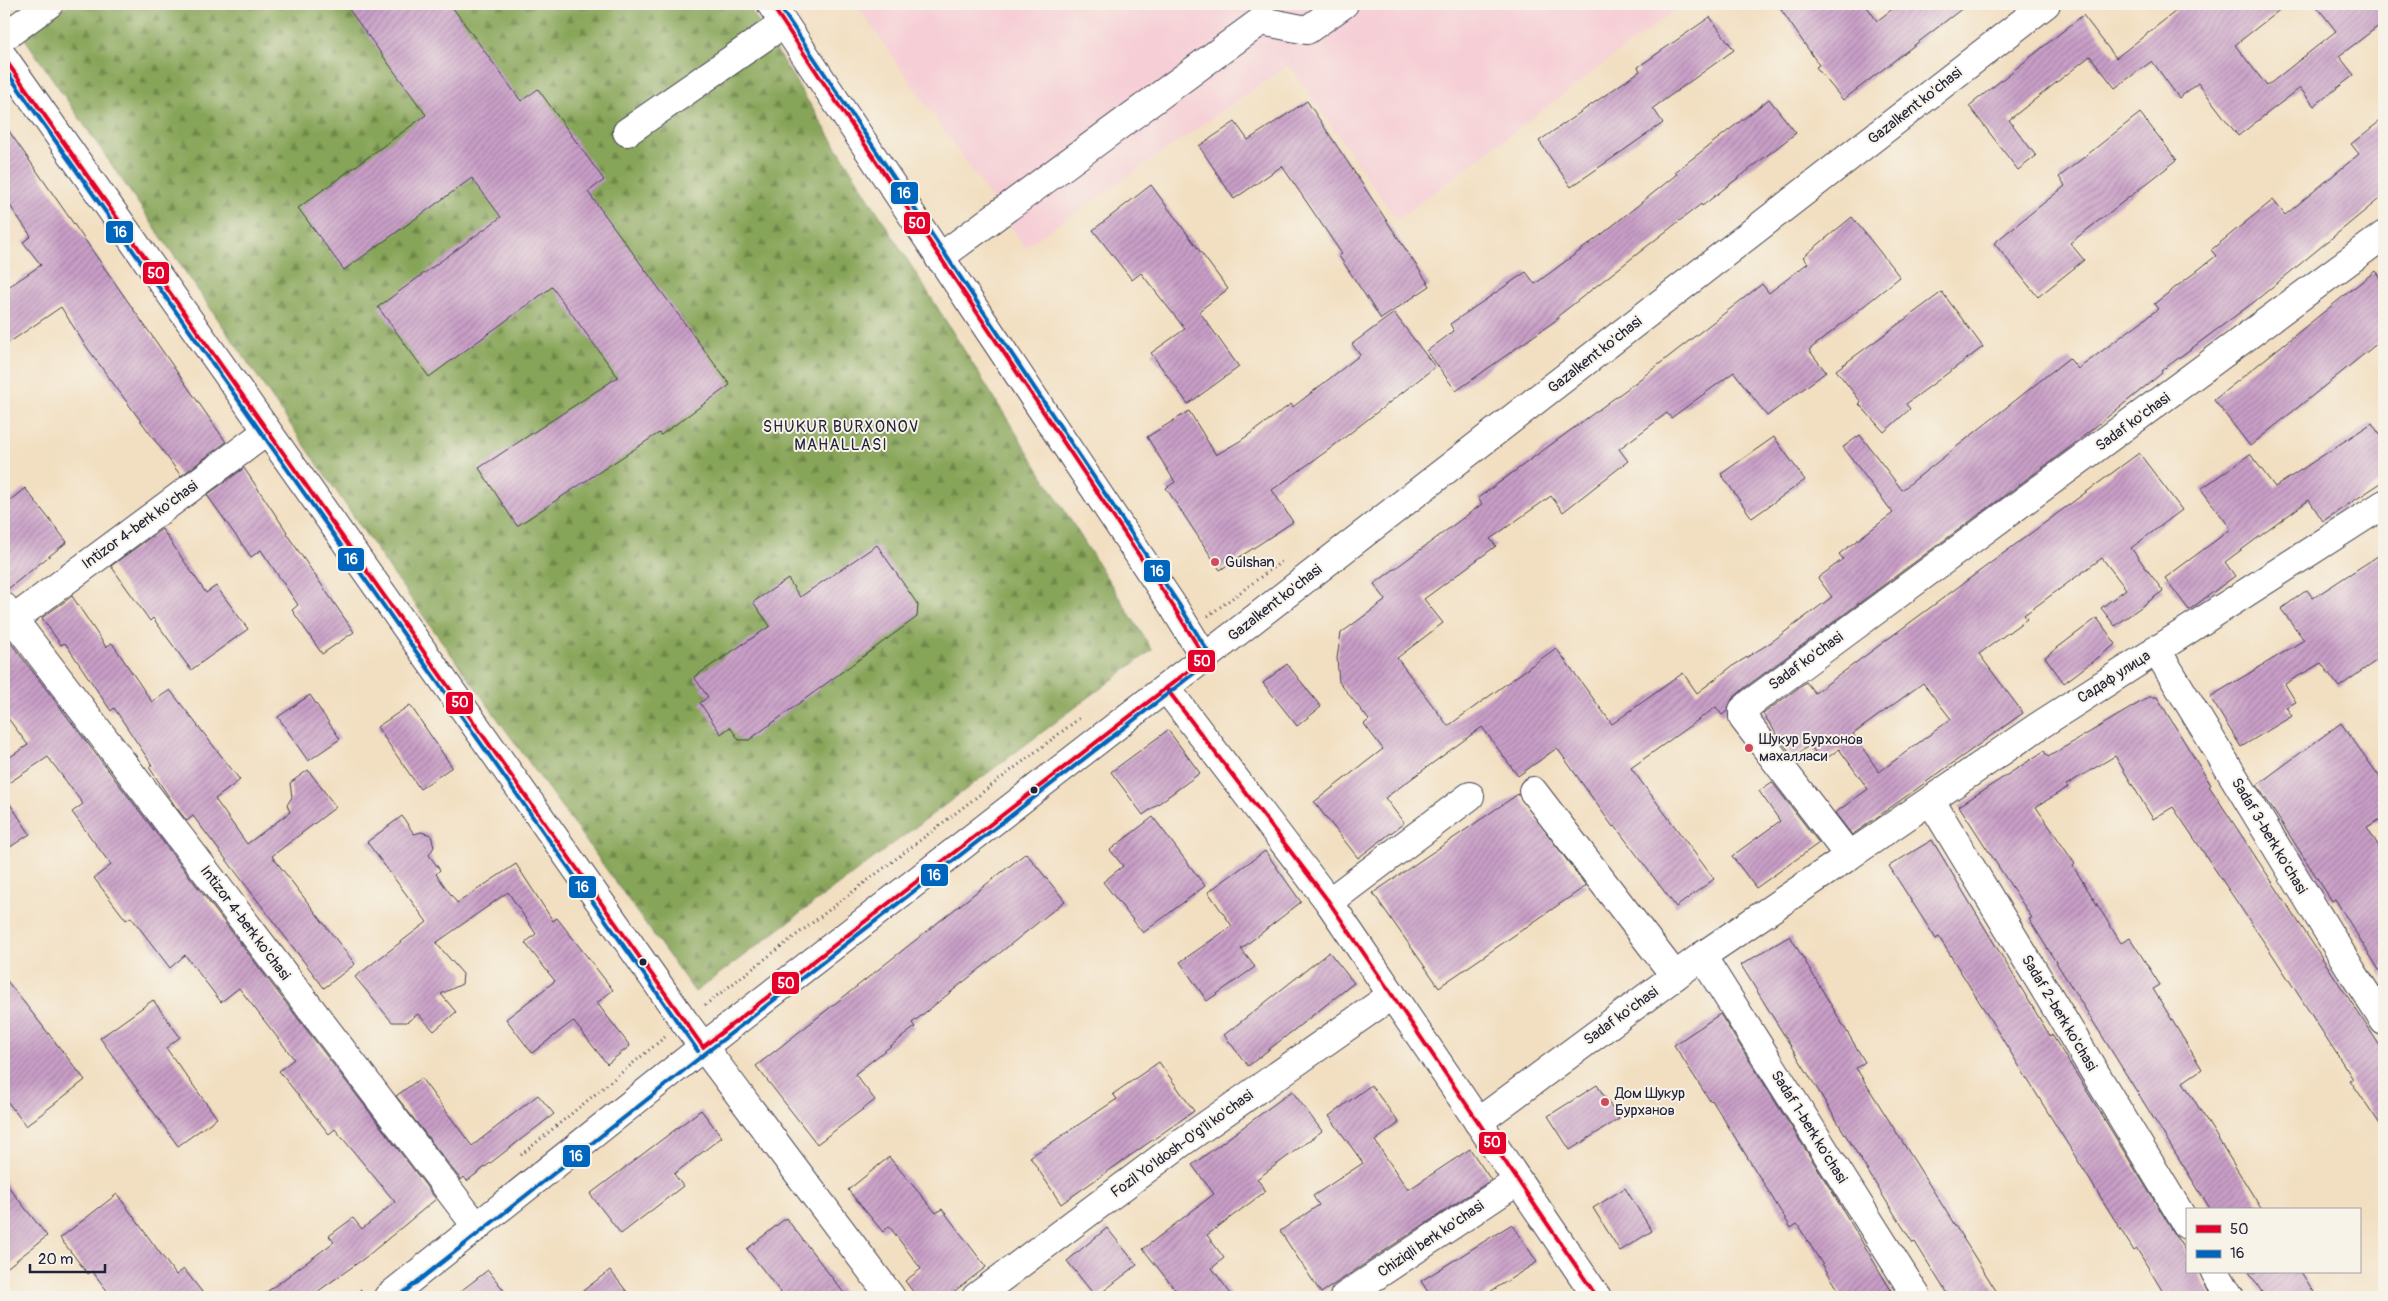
<svg xmlns="http://www.w3.org/2000/svg" width="2388" height="1301" font-family="Pangolin,sans-serif">
	<style>
		.built { fill: #f6cfd6 }
		.forest { fill: url(#forest-firs); stroke: #54644a }
		.building { fill: url(#building-hatch); fill-rule: evenodd }
		.lines { fill: none; stroke-linecap: round; stroke-linejoin: round }
		.minor-casing { stroke: #413e4f; stroke-width: 30 }
		.path { stroke: #413e4f; stroke-width: 3; stroke-dasharray: 1 4; stroke-linecap: butt }
		.minor { stroke: #fff; stroke-width: 28 }
		.bus-1-casing { stroke: #f7f3e8; stroke-width: 8 }
		.bus-2-casing { stroke: #f7f3e8; stroke-width: 8 }
		.bus-1 { stroke: #e4002b; stroke-width: 4 }
		.bus-2 { stroke: #0065bd; stroke-width: 4 }
		.poi-dot { fill: #d1495b; stroke: #f7f3e8; stroke-width: 2 }
		.bus-dot { fill: #22223b; stroke: #f7f3e8; stroke-width: 2 }
		.labels { text-anchor: middle; dominant-baseline: central; stroke-width: 4; stroke-linejoin: round; paint-order: stroke }
		.street-label { font-size: 15px; fill: #22223b; stroke: #f7f3e8 }
		.poi-label { font-size: 15px; fill: #22223b; stroke: #f7f3e8; text-anchor: start }
		.neighbourhood-label { font-size: 16px; letter-spacing: 1px; fill: #22223b; stroke: #f7f3e8 }
		.line-badge { stroke: #f7f3e8; stroke-width: 2 }
		.badge-label { font-size: 14px; text-anchor: middle; font-weight: bold; fill: #fff }
	</style>
	<defs>
		<pattern id="forest-firs" width="22" height="20" patternUnits="userSpaceOnUse" patternTransform="scale(1.25)"><rect width="22" height="20" fill="#87a558"/><path d="M5 1l3.5 6h-7zM16 11l3.5 6h-7z" fill="#6e864a"/></pattern>
		<pattern id="building-hatch" width="6" height="6" patternUnits="userSpaceOnUse" patternTransform="scale(1.25)"><rect width="6" height="6" fill="#c99fc7"/><path d="M-1 1l2-2M0 6l6-6M5 7l2-2" fill="none" stroke="#a381a3"/></pattern>
	</defs>
	<rect width="100%" height="100%" fill="#f7f3e8"/>
	<filter id="ink" filterUnits="userSpaceOnUse"><feTurbulence type="fractalNoise" baseFrequency=".02" numOctaves="2"/><feDisplacementMap in="SourceGraphic" scale="10" xChannelSelector="R" yChannelSelector="G"/><feConvolveMatrix kernelMatrix="1 2 1 2 8 2 1 2 1" color-interpolation-filters="sRGB"/></filter>
	<filter id="wash" filterUnits="userSpaceOnUse"><feTurbulence type="fractalNoise" baseFrequency=".0096" numOctaves="4" result="noise"/><feDisplacementMap in="SourceGraphic" scale="20" xChannelSelector="R" yChannelSelector="G"/><feGaussianBlur stdDeviation="1.12" result="paint"/><feColorMatrix in="noise" values="0 0 0 0 0 0 0 0 0 0 0 0 0 0 0 0 0 1.4 0 .05"/><feComposite in="paint" operator="in"/></filter>
	<g filter="url(#wash)">
		<rect width="100%" height="100%" fill="#f2dfc1"/>
		<!-- built -->
		<polygon class="built" points="856,4 1683,4 1397,220 1289,65 1025,247"/>
		<!-- forest -->
		<polygon class="forest" points="69,4 747,4 1152,650 695,992 396,578 23,36"/>
		<g id="blocks">
			<!-- building -->
			<g class="building">
				<polygon points="345,4 450,4 521,101 538,89 604,180 588,192 730,385 661,435 659,433 517,526 479,468 618,377 552,287 429,377 378,307 501,217 472,178 344,270 298,208 426,115"/>
				<polygon points="1777,4 1865,4 1877,21 1899,4 1968,4 1843,100 1816,67 1819,65"/>
				<polygon points="2185,4 2287,4 2235,45 2267,86 2336,31 2315,4 2384,4 2384,22 2339,56 2354,75 2314,106 2300,88 2238,136 2198,83 2179,98 2152,61 2115,88 2090,56 2009,120 2036,156 2018,170 1969,106 2083,15 2116,58"/>
				<polygon points="1710,17 1734,50 1653,108 1663,123 1571,187 1539,141 1640,71 1638,67"/>
				<polygon points="1769,99 1796,133 1702,206 1701,204 1558,316 1559,318 1456,391 1427,351 1454,331 1450,324 1526,272 1535,284 1601,235 1677,174 1675,172"/>
				<polygon points="1307,101 1430,286 1381,319 1339,256 1342,254 1282,166 1234,199 1199,146 1235,122 1248,140"/>
				<polygon points="2140,113 2177,160 2070,243 2084,260 2038,297 1994,243 2065,186 2059,177"/>
				<polygon points="2384,118 2384,195 2254,302 2161,371 2162,373 2069,448 1743,689 1732,699 1727,711 1722,715 1716,707 1631,768 1714,879 1676,907 1615,826 1613,827 1557,748 1518,776 1482,727 1385,798 1404,823 1358,858 1314,802 1383,749 1364,724 1369,720 1339,682 1337,658 1341,633 1386,600 1374,584 1482,504 1478,498 1631,386 1762,284 1769,293 1808,263 1803,257 1852,217 1900,277 1809,350 1826,372 1767,416 1734,372 1671,418 1667,413 1619,449 1628,461 1563,512 1551,496 1490,539 1496,546 1424,599 1443,623 1397,658 1448,726 1556,648 1612,724 1683,673 1697,693 1731,667 1770,643 1832,597 1818,578 1843,559 1839,554 1893,513 1843,447 1860,435 1902,490 2069,358 2078,369 2158,309 2154,304 2216,256 2211,250 2273,200 2285,215 2359,154 2351,144"/>
				<polygon points="4,124 226,442 181,476 83,342 61,307 4,346 4,290 41,265 23,242 31,236 4,197"/>
				<polygon points="1151,185 1228,289 1199,311 1239,367 1188,404 1151,353 1185,329 1141,273 1132,280 1093,230"/>
				<polygon points="2375,271 2384,283 2384,338 2250,446 2214,400"/>
				<polygon points="1942,292 1983,347 1906,404 1910,409 1884,432 1859,404 1861,402 1836,370"/>
				<polygon points="1394,313 1435,367 1331,448 1272,490 1293,522 1220,570 1166,488 1175,482 1147,437 1189,411 1216,455 1240,441 1291,404 1293,407 1360,355 1352,344"/>
				<polygon points="2372,423 2384,441 2384,481 2323,521 2309,500 2225,562 2235,576 2189,610 2165,578 2231,529 2201,489 2250,454 2275,487"/>
				<polygon points="1774,437 1805,480 1752,518 1721,474"/>
				<path d="M 2139,453 L 2182,510 L 2131,548 L 2163,591 L 2115,626 L 2101,608 L 2126,589 L 2102,558 L 2024,615 L 2027,619 L 1979,654 L 2023,713 L 1852,835 L 1835,813 L 1868,789 L 1839,749 L 1822,762 L 1810,745 L 1793,757 L 1763,714 L 1806,682 L 1815,693 ZM 1923,683 L 1951,719 L 1879,772 L 1853,734 Z"/>
				<polygon points="244,468 287,532 286,533 354,632 322,654 292,610 298,605 261,550 251,557 207,495"/>
				<polygon points="25,488 67,542 4,592 4,505"/>
				<polygon points="162,529 206,593 216,586 248,629 191,670 153,618 150,621 111,566"/>
				<polygon points="877,545 918,605 917,617 749,740 739,740 730,727 721,734 700,703 708,697 694,677 770,626 753,602 788,579 800,597"/>
				<polygon points="2384,552 2384,655 2339,687 2321,663 2285,684 2296,702 2286,707 2292,716 2241,747 2210,697 2304,640 2281,609 2307,590 2313,598"/>
				<polygon points="72,596 106,647 112,643 152,702 170,690 240,780 215,799 247,844 290,812 287,805 292,797 290,783 308,770 336,807 272,856 355,964 324,988 193,816 187,821 175,806 149,767 152,765 114,708 111,711 65,643 61,645 42,618"/>
				<polygon points="2097,618 2116,644 2064,683 2045,657"/>
				<polygon points="4,634 436,1199 366,1257 310,1297 260,1297 334,1242 329,1236 353,1218 362,1229 395,1202 335,1129 329,1134 279,1071 294,1059 239,988 221,1002 185,955 170,968 131,917 126,920 94,878 111,865 72,812 83,804 48,757 4,786 4,761 28,745 4,713"/>
				<polygon points="1287,664 1321,707 1297,726 1263,683"/>
				<polygon points="310,695 340,739 308,761 278,717"/>
				<polygon points="2149,697 2157,697 2211,785 2209,786 2384,1052 2384,1130 2350,1080 2353,1079 2274,957 2173,807 2153,819 2115,756 2066,785 2068,787 2036,807 2075,864 2073,866 2121,943 2130,938 2160,985 2153,989 2202,1069 2183,1082 2262,1210 2211,1210 2029,919 2032,918 1959,806 2044,751 2048,757"/>
				<polygon points="410,705 452,767 420,789 377,727"/>
				<polygon points="2341,723 2384,783 2384,817 2367,827 2384,855 2384,978 2335,899 2332,901 2257,785"/>
				<polygon points="1168,730 1200,773 1143,815 1111,772"/>
				<polygon points="1772,782 1819,843 1756,888 1732,856 1780,821 1759,791"/>
				<polygon points="1518,794 1586,886 1439,987 1373,893"/>
				<polygon points="4,795 30,834 4,851"/>
				<polygon points="402,816 414,834 421,832 431,835 434,847 429,855 440,870 436,874 457,903 516,864 553,921 557,918 613,990 597,1003 630,1046 607,1064 573,1021 532,1053 506,1019 555,981 525,943 536,934 508,892 436,943 463,974 462,984 441,994 456,1012 434,1031 418,1014 407,1022 392,1022 355,977 427,922 367,842"/>
				<polygon points="1153,817 1205,886 1143,933 1103,882 1123,866 1110,850"/>
				<polygon points="1932,840 2050,1036 2052,1035 2082,1083 2187,1254 2187,1272 2199,1272 2212,1297 2166,1297 2137,1249 2134,1251 1939,937 1936,939 1889,866"/>
				<polygon points="1265,851 1301,902 1241,949 1255,967 1207,1001 1180,962 1232,926 1208,892"/>
				<polygon points="1026,853 1065,901 912,1023 915,1027 855,1074 875,1100 817,1144 756,1066"/>
				<polygon points="1790,936 1865,1062 1856,1068 2000,1297 1949,1297 1915,1242 1913,1243 1888,1204 1741,965"/>
				<polygon points="1329,952 1354,983 1248,1066 1224,1035"/>
				<polygon points="4,977 85,1080 26,1126 4,1097"/>
				<polygon points="153,1000 180,1037 166,1048 217,1118 178,1146 100,1038"/>
				<polygon points="1720,1014 1831,1190 1895,1297 1843,1297 1797,1224 1791,1228 1712,1100 1710,1101 1674,1045"/>
				<polygon points="1159,1062 1194,1111 1061,1204 1030,1157 1117,1099 1113,1094"/>
				<polygon points="421,1078 472,1146 538,1095 554,1114 467,1181 464,1177 461,1180 396,1096"/>
				<polygon points="1371,1085 1399,1123 1375,1141 1408,1190 1470,1149 1491,1180 1321,1293 1280,1231 1319,1205 1313,1196 1363,1163 1329,1116"/>
				<polygon points="1597,1085 1619,1119 1570,1150 1548,1116"/>
				<polygon points="1292,1091 1322,1131 1257,1179 1266,1191 1207,1235 1224,1258 1212,1268 1233,1297 1181,1297 1143,1249 1214,1194 1192,1165"/>
				<polygon points="701,1110 722,1137 674,1174 683,1186 621,1234 590,1194"/>
				<polygon points="889,1157 936,1213 942,1209 986,1267 947,1297 917,1297 905,1281 921,1269 889,1226 883,1232 848,1190"/>
				<polygon points="4,1181 47,1236 4,1270"/>
				<polygon points="1625,1188 1652,1231 1620,1251 1593,1208"/>
				<polygon points="117,1194 176,1275 184,1269 206,1297 112,1297 92,1271 88,1274 60,1238"/>
				<polygon points="786,1218 847,1297 784,1297 747,1249"/>
				<polygon points="1512,1224 1537,1262 1482,1297 1431,1297 1421,1281"/>
				<polygon points="1107,1228 1137,1265 1096,1297 1067,1261"/>
				<polygon points="488,1270 509,1297 453,1297"/>
				<polygon points="610,1270 631,1297 575,1297"/>
				<polygon points="2249,1272 2301,1272 2317,1297 2265,1297"/>
			</g>
		</g>
	</g>
	<g filter="url(#ink)">
		<use href="#blocks" fill-opacity="0" stroke="#413e4f" stroke-width="1"/>
		<g class="lines">
			<!-- minor casing -->
			<g class="minor-casing">
				<g id="minor">
					<polyline points="771,4 1173,606 1205,658"/>
					<polyline points="4,37 49,4"/>
					<polyline points="4,58 684,1021 891,1297"/>
					<polyline points="627,132 783,24"/>
					<polyline points="939,258 1261,21 1307,30 1344,4"/>
					<polyline points="4,607 477,1227"/>
					<polyline points="14,619 266,432"/>
					<polyline points="2156,649 2353,973 2384,1021"/>
					<polyline points="1166,688 1329,902 1597,1297"/>
					<polyline points="1533,791 1675,976"/>
					<polyline points="1931,801 2187,1225"/>
					<polyline points="1849,856 2037,727 2384,504"/>
					<polyline points="1329,902 1470,796"/>
					<polyline points="1702,956 1917,1297"/>
					<polyline points="1478,1122 1702,956 1849,856 1743,718 1743,710 1752,702 2384,235"/>
					<polyline points="2215,1272 2230,1297"/>
					<polyline points="388,1297 703,1047 2046,4"/>
					<polyline points="976,1297 1181,1143 1392,995"/>
					<polyline points="1344,1297 1518,1181"/>
				</g>
			</g>
			<!-- path -->
			<g class="path">
				<polyline points="1208,616 1281,562"/>
				<polyline points="705,1005 1081,717"/>
				<polyline points="521,1155 665,1037"/>
				<polyline points="353,1297 363,1288"/>
			</g>
			<!-- minor -->
			<use href="#minor" class="minor"/>
			<!-- bus-1 casing -->
			<g class="bus-1-casing">
				<g id="bus-1">
					<polyline points="4,58 703,1047 1205,658 1173,606 771,4"/>
					<polyline points="1166,688 1329,902 1597,1297"/>
				</g>
			</g>
			<!-- bus-2 casing -->
			<g class="bus-2-casing">
				<g id="bus-2">
					<polyline points="4,68 698,1051"/>
					<polyline points="398,1297 707,1052 1211,660 1210,655 1178,603 778,4"/>
				</g>
			</g>
			<!-- bus-1 -->
			<use href="#bus-1" class="bus-1"/>
			<!-- bus-2 -->
			<use href="#bus-2" class="bus-2"/>
		</g>
	</g>
	<!-- markers -->
	<g class="poi-dot">
		<circle cx="1215" cy="562" r="5"/>
		<circle cx="1749" cy="748" r="5"/>
		<circle cx="1605" cy="1102" r="5"/>
	</g>
	<g class="bus-dot">
		<circle cx="1034" cy="790" r="4.5"/>
		<circle cx="643" cy="962" r="4.5"/>
	</g>
	<g class="labels">
		<!-- street labels -->
		<g class="street-label">
			<text transform="translate(1915 106) rotate(-38)">Gazalkent ko'chasi</text>
			<text transform="translate(1595 355) rotate(-38)">Gazalkent ko'chasi</text>
			<text transform="translate(2133 422) rotate(-36)">Sadaf ko'chasi</text>
			<text transform="translate(140 525) rotate(-36)">Intizor 4-berk ko'chasi</text>
			<text transform="translate(1275 603) rotate(-38)">Gazalkent ko'chasi</text>
			<text transform="translate(1806 661) rotate(-36)">Sadaf ko'chasi</text>
			<text transform="translate(2114 677) rotate(-33)">Садаф улица</text>
			<text transform="translate(2269 836) rotate(59)">Sadaf 3-berk ko'chasi</text>
			<text transform="translate(245 923) rotate(53)">Intizor 4-berk ko'chasi</text>
			<text transform="translate(2059 1013) rotate(59)">Sadaf 2-berk ko'chasi</text>
			<text transform="translate(1621 1016) rotate(-36)">Sadaf ko'chasi</text>
			<text transform="translate(1809 1127) rotate(58)">Sadaf 1-berk ko'chasi</text>
			<text transform="translate(1182 1144) rotate(-36)">Fozil Yo'ldosh-O'g'li ko'chasi</text>
			<text transform="translate(1431 1239) rotate(-34)">Chiziqli berk ko'chasi</text>
		</g>
		<!-- poi labels -->
		<g class="poi-label">
			<text x="1225" y="562">Gulshan</text>
			<text x="1759" y="739">Шукур Бурхонов<tspan x="1759" dy="17">махалласи</tspan></text>
			<text x="1615" y="1093">Дом Шукур<tspan x="1615" dy="17">Бурханов</tspan></text>
		</g>
		<!-- neighbourhood labels -->
		<g class="neighbourhood-label">
			<text x="841" y="427">SHUKUR BURXONOV<tspan x="841" dy="18">MAHALLASI</tspan></text>
		</g>
	</g>
	<g class="line-badge">
		<rect x="890" y="181" width="29" height="24" rx="5" fill="#0065bd"/>
		<rect x="903" y="211" width="28" height="24" rx="5" fill="#e4002b"/>
		<rect x="105" y="220" width="29" height="24" rx="5" fill="#0065bd"/>
		<rect x="142" y="261" width="28" height="24" rx="5" fill="#e4002b"/>
		<rect x="337" y="547" width="28" height="25" rx="5" fill="#0065bd"/>
		<rect x="1143" y="559" width="28" height="24" rx="5" fill="#0065bd"/>
		<rect x="1187" y="649" width="29" height="24" rx="5" fill="#e4002b"/>
		<rect x="445" y="691" width="29" height="24" rx="5" fill="#e4002b"/>
		<rect x="920" y="863" width="29" height="24" rx="5" fill="#0065bd"/>
		<rect x="568" y="875" width="29" height="24" rx="5" fill="#0065bd"/>
		<rect x="771" y="971" width="29" height="24" rx="5" fill="#e4002b"/>
		<rect x="1478" y="1131" width="29" height="24" rx="5" fill="#e4002b"/>
		<rect x="562" y="1144" width="29" height="24" rx="5" fill="#0065bd"/>
	</g>
	<g class="badge-label">
		<text x="904" y="198">16</text>
		<text x="917" y="228">50</text>
		<text x="120" y="237">16</text>
		<text x="156" y="278">50</text>
		<text x="351" y="564">16</text>
		<text x="1157" y="576">16</text>
		<text x="1202" y="666">50</text>
		<text x="460" y="707">50</text>
		<text x="934" y="880">16</text>
		<text x="582" y="892">16</text>
		<text x="786" y="988">50</text>
		<text x="1492" y="1147">50</text>
		<text x="576" y="1161">16</text>
	</g>
	<!-- margin -->
	<rect width="2388" height="1301" fill="none" stroke="#f7f3e8" stroke-width="20"/>
	<!-- legend -->
	<rect x="2186" y="1208" width="175" height="65" fill="#f7f3e8" stroke="#a29fa3"/>
	<rect x="2196" y="1225" width="25" height="8" fill="#e4002b" stroke="#a29fa3"/>
	<text x="2230" y="1234" font-size="15" fill="#22223b">50</text>
	<rect x="2196" y="1250" width="25" height="8" fill="#0065bd" stroke="#a29fa3"/>
	<text x="2230" y="1258" font-size="15" fill="#22223b">16</text>
	<!-- scale -->
	<path d="M30 1264v8h75v-8" fill="none" stroke="#22223b" stroke-width="2.5"/>
	<text x="38" y="1264" font-size="15" fill="#22223b" stroke="#f7f3e8" stroke-width="4" paint-order="stroke">20 m</text>
</svg>
